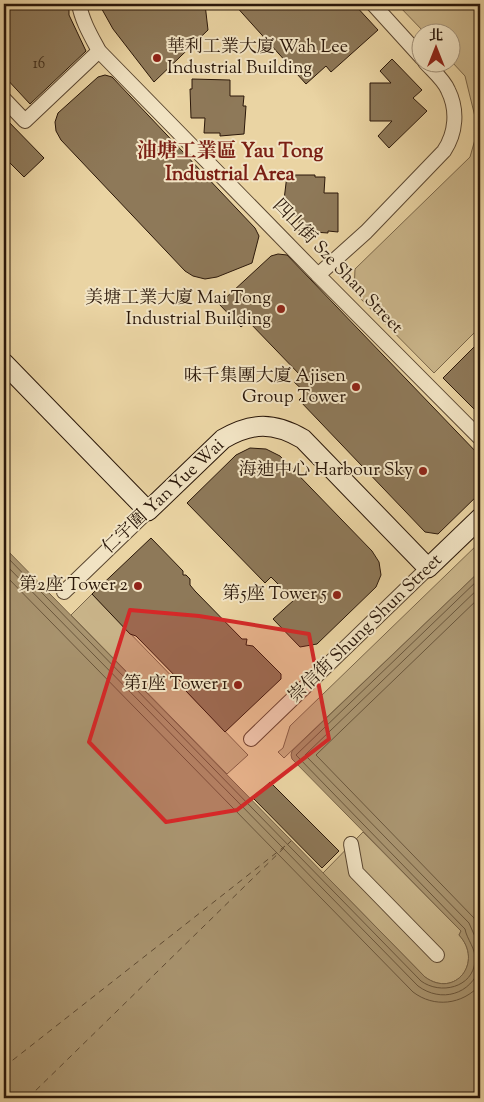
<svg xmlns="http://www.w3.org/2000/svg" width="484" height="1102" font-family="'Sorts Mill Goudy','Noto Serif TC',serif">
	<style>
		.green { fill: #c9b489; stroke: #7a6649 }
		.water { fill: #a9946f; stroke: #766246 }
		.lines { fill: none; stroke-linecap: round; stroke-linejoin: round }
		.shore { stroke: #6a563c; stroke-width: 1 }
		.ferry { stroke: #5d4932; stroke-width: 1; stroke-dasharray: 6 5; stroke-linecap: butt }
		.building { fill: #8e7959; stroke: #2a1709 }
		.street-casing { stroke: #5a4630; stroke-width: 16 }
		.secondary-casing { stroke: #2a1709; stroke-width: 21 }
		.street { stroke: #f1e3c3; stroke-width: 14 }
		.secondary { stroke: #f1e3c3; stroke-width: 19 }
		.marked { fill: #d62828; fill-opacity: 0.2; stroke: #d62828; stroke-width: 4; stroke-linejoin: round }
		.poi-dot { fill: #8f2418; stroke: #f1e3c3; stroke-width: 2 }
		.labels { text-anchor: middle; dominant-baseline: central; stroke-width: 4; stroke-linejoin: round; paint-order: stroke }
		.number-label { font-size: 15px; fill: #43301d }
		.poi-label { font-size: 18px; fill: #2a1709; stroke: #f1e3c3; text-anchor: end }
		.street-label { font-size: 18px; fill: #2a1709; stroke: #f1e3c3 }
		.quarter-label { font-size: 20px; font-weight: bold; fill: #7a1f14; stroke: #f1e3c3 }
	</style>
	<rect width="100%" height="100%" fill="#ead4a3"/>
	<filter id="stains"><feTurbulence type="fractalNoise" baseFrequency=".004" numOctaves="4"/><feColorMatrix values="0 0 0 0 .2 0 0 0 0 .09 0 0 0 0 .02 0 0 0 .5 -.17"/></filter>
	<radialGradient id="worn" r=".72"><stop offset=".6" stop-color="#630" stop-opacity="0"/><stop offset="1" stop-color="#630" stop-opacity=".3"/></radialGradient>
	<!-- green -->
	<g class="green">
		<polygon points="397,4 480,4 480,327 434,373 354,292 355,269 470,157 478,129 465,76 452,62 452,32 424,32"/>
		<polygon points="480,542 480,571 284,758 278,752 283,748 290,726"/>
		<polygon points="92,594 248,755 227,774 71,615"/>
		<path d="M 363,832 L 461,931 L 459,935 C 484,962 455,999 425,977 L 323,873 Z"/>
	</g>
	<!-- water -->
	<path class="water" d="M 4,547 L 425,977 C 455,999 484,962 459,935 L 461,931 L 292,759 L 291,755 L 292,751 L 480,571 L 480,1098 L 4,1098 Z"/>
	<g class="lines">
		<!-- shore -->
		<g class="shore">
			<path d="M 4,554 L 421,981 C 440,995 473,988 475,961 C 476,948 467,940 465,929 L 296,755 L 480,578"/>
			<path d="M 4,563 L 418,986 C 441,1003 471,995 480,967"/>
			<path d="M 4,574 L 413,992 C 434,1008 462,1005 480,985"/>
			<polyline points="480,587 305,755 469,923 480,948"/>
			<polyline points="480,597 316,755 474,918 480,931"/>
		</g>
		<!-- ferry -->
		<g class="ferry">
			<polyline points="4,1067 285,846"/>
			<polyline points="28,1098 291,841"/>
		</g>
	</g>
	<!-- building -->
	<g class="building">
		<polygon points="4,4 69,4 69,15 86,51 30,104 4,76"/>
		<polygon points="99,4 205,4 208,30 154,82 113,29"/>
		<polygon points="234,4 354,4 378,30 331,72 326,66 306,84"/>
		<polygon points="392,59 422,90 413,98 427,111 389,148 378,136 392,121 370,121 370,83 391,83 380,71"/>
		<polygon points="105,75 112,77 255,228 259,236 252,263 217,277 205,279 193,276 185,271 61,140 56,131 55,122 58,113 98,77"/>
		<polygon points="192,79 230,80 230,96 244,96 243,106 246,106 244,134 220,136 220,133 204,133 205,118 191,118 190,89 192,89"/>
		<polygon points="4,117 44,158 24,177 4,157"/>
		<polygon points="287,175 315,175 315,177 325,177 324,193 338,193 338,232 328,231 328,233 299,231 299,216 286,215 286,200 284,200"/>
		<polygon points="278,254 287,255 480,456 480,493 438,534 425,532 299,400 306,393 294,382 301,376 248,321 241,327 219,304 271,256"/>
		<polygon points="480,341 480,415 443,378"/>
		<polygon points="250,448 266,449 280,456 372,551 379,562 381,575 376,587 317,644 300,647 273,619 294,600 271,577 265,583 187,503 236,455"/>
		<polygon points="151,538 183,571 183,575 186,575 190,579 190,585 195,591 242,639 247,639 246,645 253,646 281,674 281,679 225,732 186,691 182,683 136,636 130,634 92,594"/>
		<polygon points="270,782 339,851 322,868 253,798"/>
	</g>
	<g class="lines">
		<!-- street casing -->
		<g class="street-casing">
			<g id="street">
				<path d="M 79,4 C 82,21 91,36 99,51 L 318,275 L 480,438"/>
				<polyline points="373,4 422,58"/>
				<polyline points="4,99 25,121 99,51"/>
				<path d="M 318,275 L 366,232 L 444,151 C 456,133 458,110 448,90 C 444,80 433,71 425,62"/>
				<polyline points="64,592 148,511"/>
				<polyline points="251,739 428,568"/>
				<polyline points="351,844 356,872 437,955"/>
			</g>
		</g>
		<!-- secondary casing -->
		<g class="secondary-casing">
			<path id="secondary" d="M 4,363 L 148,511 L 223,439 C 252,422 274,422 303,439 L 428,568 L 480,518"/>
		</g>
		<!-- street -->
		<use href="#street" class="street"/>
		<!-- secondary -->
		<use href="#secondary" class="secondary"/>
	</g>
	<!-- marked area -->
	<path class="marked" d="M 130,610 L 199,616 L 309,634 L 329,739 L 237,810 L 166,822 L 89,742 Z"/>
	<!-- markers -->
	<g class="poi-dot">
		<circle cx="157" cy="58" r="5"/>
		<circle cx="281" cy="309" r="5"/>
		<circle cx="356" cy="387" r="5"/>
		<circle cx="423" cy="471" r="5"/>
		<circle cx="138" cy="586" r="5"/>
		<circle cx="337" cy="595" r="5"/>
		<circle cx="238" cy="685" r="5"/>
	</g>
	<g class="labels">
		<!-- number labels -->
		<g class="number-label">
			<text x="39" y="64">16</text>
		</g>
		<!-- poi labels -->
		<g class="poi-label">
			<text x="167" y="48" text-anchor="start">華利工業大廈 Wah Lee<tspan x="167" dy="21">Industrial Building</tspan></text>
			<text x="271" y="299">美塘工業大廈 Mai Tong<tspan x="271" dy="21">Industrial Building</tspan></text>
			<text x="346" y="377">味千集團大廈 Ajisen<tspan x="346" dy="21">Group Tower</tspan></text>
			<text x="413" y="471">海迪中心 Harbour Sky</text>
			<text x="128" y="586">第2座 Tower 2</text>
			<text x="327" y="595">第5座 Tower 5</text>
			<text x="228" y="685">第1座 Tower 1</text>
		</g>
		<!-- street labels -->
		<g class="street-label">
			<text transform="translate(337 267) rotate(46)">四山街 Sze Shan Street</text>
			<text transform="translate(164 497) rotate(-43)">仁宇圍 Yan Yue Wai</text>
			<text transform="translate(366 629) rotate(-44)">崇信街 Shung Shun Street</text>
		</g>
		<!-- quarter labels -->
		<g class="quarter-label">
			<text x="230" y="152">油塘工業區 Yau Tong<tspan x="230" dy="23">Industrial Area</tspan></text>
		</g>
	</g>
	<!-- margin -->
	<rect width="484" height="1102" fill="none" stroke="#ead4a3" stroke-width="20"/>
	<rect x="5" y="5" width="474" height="1092" fill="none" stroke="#2a1709" stroke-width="2.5"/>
	<rect x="10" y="10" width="464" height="1082" fill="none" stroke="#2a1709"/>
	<!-- north arrow -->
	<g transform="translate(436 48)"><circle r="24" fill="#f1e3c3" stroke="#a19179"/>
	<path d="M0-4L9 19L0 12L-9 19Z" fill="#8f2418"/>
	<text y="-8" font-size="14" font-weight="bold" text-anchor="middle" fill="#2a1709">北</text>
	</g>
	<rect width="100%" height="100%" filter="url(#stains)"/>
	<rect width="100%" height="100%" fill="url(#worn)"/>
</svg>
